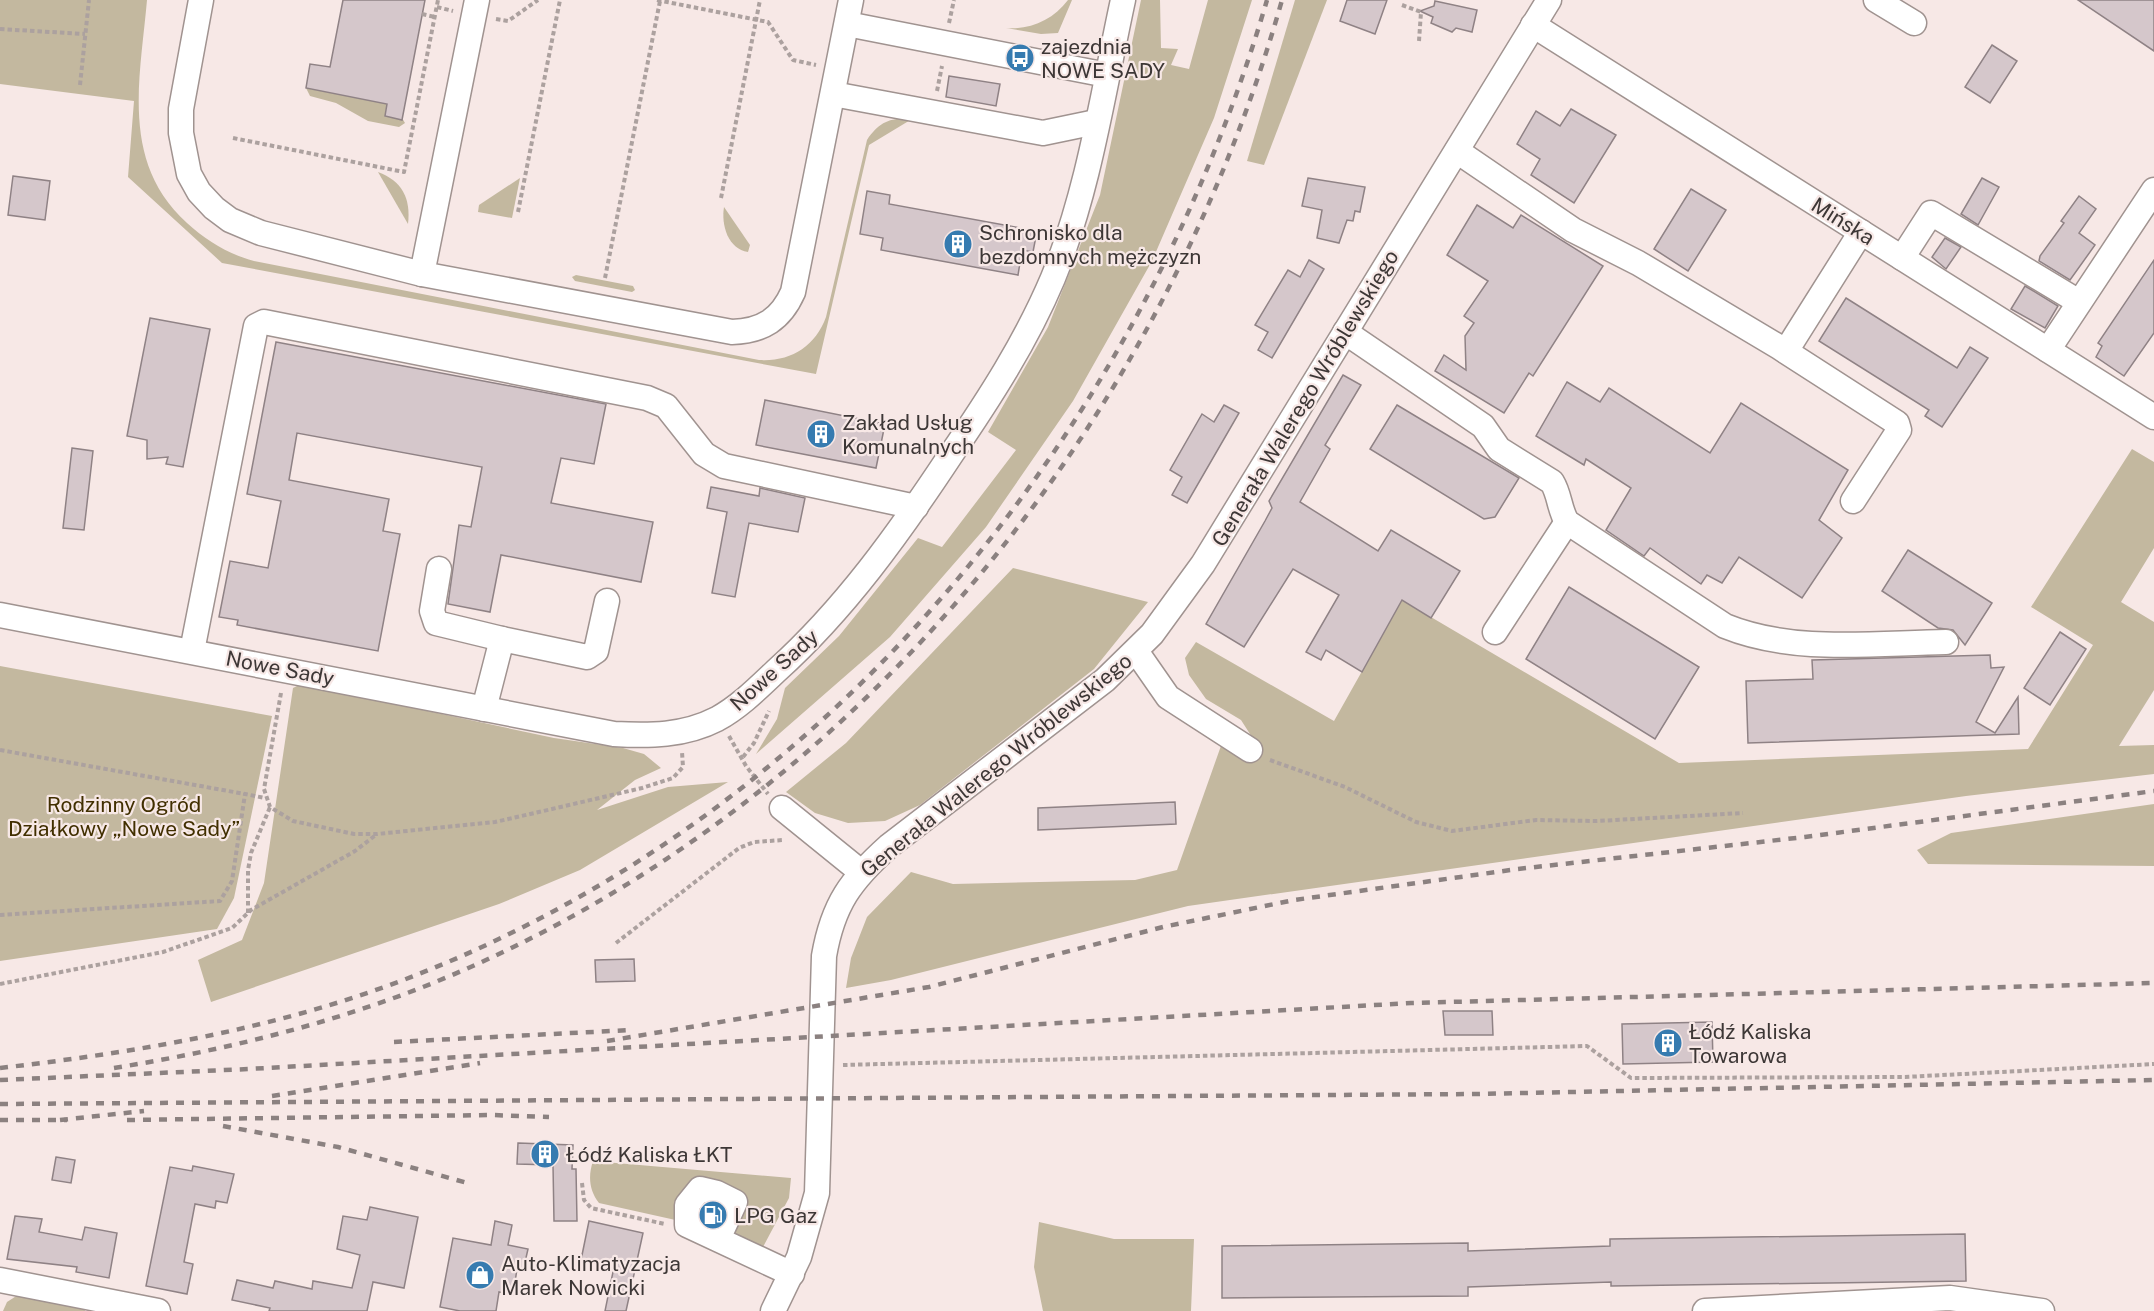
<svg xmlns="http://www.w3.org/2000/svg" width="2154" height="1311" font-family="'Public Sans',sans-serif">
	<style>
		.green { fill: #c3b89f }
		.building { fill: #d5c7cb; stroke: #8f8285; stroke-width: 1.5 }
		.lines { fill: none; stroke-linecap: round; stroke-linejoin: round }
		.minor-casing { stroke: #a09390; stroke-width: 27 }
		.path { stroke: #aca19f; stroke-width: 4; stroke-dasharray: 4.5 3; stroke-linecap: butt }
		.minor { stroke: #fff; stroke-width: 24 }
		.rail { stroke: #8b8180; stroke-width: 4.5; stroke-dasharray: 8 8; stroke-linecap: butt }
		.labels { text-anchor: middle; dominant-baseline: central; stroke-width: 4.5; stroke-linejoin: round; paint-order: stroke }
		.poi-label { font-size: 21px; fill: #3d3736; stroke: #f7e8e6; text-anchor: start }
		.street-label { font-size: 21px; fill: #3d3736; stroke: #f7e8e6 }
		.park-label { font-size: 21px; fill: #412f00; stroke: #f7e8e6 }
	</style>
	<rect width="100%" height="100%" fill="#f7e8e6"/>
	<!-- green -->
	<g class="green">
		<path d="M 0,0 L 147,0 C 140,80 120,162 187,223 C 207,241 228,254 254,261 L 759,360 C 790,362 815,347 826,317 L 867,140 C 879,122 891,117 912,119 L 869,145 L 816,374 L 222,263 L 128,177 L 134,101 L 0,84 Z"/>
		<path d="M 1068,0 L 1072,0 L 1058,33 L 1041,34 L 1006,28 C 1030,30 1053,20 1068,0 Z"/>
		<polygon points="1141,0 1160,0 1161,48 1178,49 1171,65 1189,69 1208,0 1252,0 1214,118 1152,261 1073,401 986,527 890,637 756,754 777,719 785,688 839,636 918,538 942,547 1016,450 988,432 1048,327 1100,195"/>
		<polygon points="1295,0 1327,0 1264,165 1247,161"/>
		<polygon points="306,88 387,104 385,116 402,118 405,123 399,127 368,121 336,103 310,96"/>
		<path d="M 378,172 C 402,181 411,198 408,224 Z"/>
		<polygon points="520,178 512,218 478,212 479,205"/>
		<path d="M 724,207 L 750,245 L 748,252 C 728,249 721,225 724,207 Z"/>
		<polygon points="576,275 633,286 635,290 632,292 575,281 572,277"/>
		<polygon points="2132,449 2154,462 2154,548 2121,602 2154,622 2154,690 2119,746 2154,745 2154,774 1966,796 1188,906 891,980 846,988 851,958 867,917 911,872 953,884 1135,880 1177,870 1222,743 1257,745 1241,720 1206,699 1189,675 1185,658 1196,642 1334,721 1402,600 1679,763 2028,749 2093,645 2031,607"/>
		<polygon points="1013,568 1148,602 1094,669 920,805 885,821 848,823 815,813 786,792 846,743"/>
		<polygon points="0,666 272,716 234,898 217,929 0,961"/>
		<polygon points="301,684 554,738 623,748 644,754 661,768 635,780 597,810 668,787 728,782 580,870 499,904 211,1002 198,960 242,940 264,883 293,688"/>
		<polygon points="2154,804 2154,866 1928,864 1917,850 1951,833"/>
		<path d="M 593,1161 L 791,1178 L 789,1198 L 763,1247 L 734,1233 L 748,1199 L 725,1185 L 680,1221 L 599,1203 C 589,1190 588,1176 593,1161 Z"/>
		<polygon points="1039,1222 1114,1239 1194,1239 1191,1311 1043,1311 1034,1267"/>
		<polygon points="21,1293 84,1307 85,1311 3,1311 7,1302"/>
	</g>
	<!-- building -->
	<g class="building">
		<polygon points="343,0 425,0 402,120 385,116 387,104 306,88 310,64 330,67"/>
		<polygon points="1347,0 1387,0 1375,34 1340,21"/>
		<polygon points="2078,0 2154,0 2154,51"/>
		<polygon points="1435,1 1477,10 1472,32 1456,28 1452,32 1431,23 1433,17 1420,11 1434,6"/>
		<polygon points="1992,45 2017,61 1990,103 1965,87"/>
		<polygon points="949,76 1000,84 996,106 946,97"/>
		<polygon points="1571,109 1616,135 1574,203 1531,175 1540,159 1517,144 1536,111 1560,126"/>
		<polygon points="13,176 50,181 45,220 8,215"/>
		<polygon points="1308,178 1365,187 1360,212 1355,211 1353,221 1347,220 1339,243 1317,238 1322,210 1302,206"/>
		<polygon points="1982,178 1999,187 1978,225 1961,214"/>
		<polygon points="1691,189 1726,210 1688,271 1654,249"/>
		<polygon points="867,191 890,195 889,204 1037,231 1033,252 1022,250 1018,275 881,250 883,238 860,234"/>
		<polygon points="2079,196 2096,209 2079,233 2095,245 2070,280 2039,261 2040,256 2064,223 2061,221"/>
		<polygon points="1477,205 1513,228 1521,215 1603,266 1533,376 1529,373 1504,413 1435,371 1444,355 1466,370 1465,336 1474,323 1464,316 1488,281 1447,255"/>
		<polygon points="1945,238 1961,247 1946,269 1932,257"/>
		<polygon points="1309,260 1324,269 1272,358 1258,350 1268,332 1255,325 1288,270 1300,277"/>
		<polygon points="2154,260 2154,333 2124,376 2096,357 2102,346 2098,343"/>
		<polygon points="2025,286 2058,306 2045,328 2011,309"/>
		<polygon points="1846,298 1957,368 1970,347 1988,358 1942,427 1925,416 1929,410 1819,341"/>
		<polygon points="150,318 210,329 183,467 166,464 168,457 147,459 147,440 127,436"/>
		<polygon points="276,342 606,404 594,464 561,458 551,503 653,522 641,582 501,555 490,612 448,604 459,525 471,527 482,467 297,433 289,480 389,499 383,531 400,534 378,651 237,625 238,620 219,617 230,561 268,568 281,501 247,494"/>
		<polygon points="1343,375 1361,385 1325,445 1330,449 1300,502 1378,551 1391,530 1460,571 1431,618 1402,600 1362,672 1326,650 1321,660 1306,652 1339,595 1293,569 1244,647 1206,624 1265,521 1272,508 1269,501"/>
		<polygon points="1567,382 1600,402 1609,388 1710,453 1741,403 1848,470 1819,520 1842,538 1802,598 1739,557 1722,583 1707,575 1701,584 1650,548 1644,556 1606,530 1631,488 1586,459 1584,465 1536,436"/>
		<polygon points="765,400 885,424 876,468 756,445"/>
		<polygon points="1224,405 1239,413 1187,503 1172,495 1182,477 1170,470 1202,414 1214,422"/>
		<polygon points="1397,405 1519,478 1495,517 1484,519 1370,449"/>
		<polygon points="72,448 93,451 84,530 63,528"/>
		<polygon points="711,487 759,496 760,488 805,498 798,532 749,523 735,597 712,593 727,512 707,508"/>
		<polygon points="1908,550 1992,603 1965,645 1953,630 1938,628 1882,591"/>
		<polygon points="1569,587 1699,667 1655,739 1526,659"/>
		<polygon points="2060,632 2086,649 2050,705 2024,688"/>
		<polygon points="1990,655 1991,668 2004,667 1976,722 1995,733 2018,697 2019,734 1748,743 1746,681 1813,679 1812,660"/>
		<polygon points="1175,802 1176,824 1038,830 1038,808"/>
		<polygon points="634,959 635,981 596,982 595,960"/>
		<polygon points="1443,1011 1492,1011 1493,1035 1445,1035"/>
		<polygon points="1712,1022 1713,1062 1623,1064 1622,1024"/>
		<polygon points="518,1143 573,1145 572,1169 576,1169 577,1221 554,1221 553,1165 517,1164"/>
		<polygon points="56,1157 75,1160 71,1183 52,1180"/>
		<polygon points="193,1166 234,1174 227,1203 216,1201 215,1208 195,1204 184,1262 193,1264 187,1294 146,1286 170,1167 192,1171"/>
		<polygon points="370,1207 418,1217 404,1288 373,1282 367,1311 269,1311 270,1308 232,1300 237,1280 273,1288 275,1281 312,1289 313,1281 352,1288 360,1255 337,1249 343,1216 367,1220"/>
		<polygon points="15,1216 42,1219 39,1232 82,1240 85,1227 117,1233 109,1278 76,1272 77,1267 7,1259"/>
		<polygon points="495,1221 512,1225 508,1245 528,1249 523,1271 517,1269 513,1295 499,1292 496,1311 460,1311 440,1307 453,1238 491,1245"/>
		<polygon points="589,1221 643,1233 626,1311 605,1311 614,1267 581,1260"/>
		<polygon points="1965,1234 1966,1281 1611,1286 1611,1282 1468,1287 1468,1296 1222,1298 1222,1246 1468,1243 1468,1251 1610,1246 1610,1239"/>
	</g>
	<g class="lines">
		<!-- minor casing -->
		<g class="minor-casing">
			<g id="minor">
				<path d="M 201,0 L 181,109 L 181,133 L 189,174 L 199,192 L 214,208 L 230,220 L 261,233 L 422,274 L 732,332 C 763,331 781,319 793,292 L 851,0"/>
				<polyline points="1876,0 1914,23"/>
				<polyline points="847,24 1107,75"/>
				<polyline points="1533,25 2154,417"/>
				<polyline points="833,94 1043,133 1096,122"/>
				<polyline points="1457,151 1573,230 1638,263 1779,347 1897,423 1899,430 1853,501"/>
				<polyline points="1902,258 1931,213 2079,302"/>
				<polyline points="422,274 477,0"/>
				<path d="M 1345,332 L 1483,426 L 1499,449 L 1552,482 C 1560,495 1559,509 1567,522 L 1725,626 C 1794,654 1873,643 1946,642"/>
				<polyline points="2048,350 2154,190"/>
				<polyline points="1786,351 1861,232"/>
				<polyline points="439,569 432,611 436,623 502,639"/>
				<path d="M 0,615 L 614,734 C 649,736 684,736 717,719 C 739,707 757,689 776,671 C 845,609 899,533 950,456 C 989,399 1026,342 1053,278 C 1089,190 1103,92 1123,0"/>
				<polyline points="1495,632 1567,522"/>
				<polyline points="192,651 256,326 264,322 647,398 666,406 704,454 724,466 916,507"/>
				<polyline points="1136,651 1168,697 1250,750"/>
				<polyline points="484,709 502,639 587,657 596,651 607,601"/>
				<polyline points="782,808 861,872"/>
				<polyline points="718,1239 735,1202 717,1193 700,1189 687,1205 687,1225 792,1274"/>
				<polyline points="0,1280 158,1311"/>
				<path d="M 773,1311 L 799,1257 L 817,1193 L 824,956 C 833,904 851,880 889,846 L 1105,680 L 1152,634 L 1203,564 L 1549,0"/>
				<polyline points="1705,1311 1950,1298 2042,1311"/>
			</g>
		</g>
		<!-- path -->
		<g class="path">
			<polyline points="657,0 768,22 793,60 816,65"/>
			<polyline points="1402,5 1421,12 1419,41"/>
			<polyline points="437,7 453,11"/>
			<polyline points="422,14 435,17"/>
			<polyline points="496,19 508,21 538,0"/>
			<polyline points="949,23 954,0"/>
			<polyline points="0,29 85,34"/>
			<polyline points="80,85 89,0"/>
			<polyline points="937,91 942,66"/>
			<polyline points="233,138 404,172 438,0"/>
			<polyline points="721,198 760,0"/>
			<polyline points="518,212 560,0"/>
			<polyline points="605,278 660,1"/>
			<polyline points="281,693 264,789 270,807 293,821 354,834 377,834 495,822 552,809 642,788 673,778 683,767 682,752"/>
			<polyline points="729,736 746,766 768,794"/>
			<polyline points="0,750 245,794"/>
			<polyline points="743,757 754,743 769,711"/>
			<polyline points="1270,760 1345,787 1416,822 1452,831 1536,820 1597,821 1743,813"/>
			<polyline points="248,913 248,870 251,853 270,807"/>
			<polyline points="0,915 220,901 232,881 245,794 265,798"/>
			<polyline points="616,943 739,848 754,842 783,840"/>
			<polyline points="0,984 163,952 232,928 251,910 355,851 377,834"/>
			<polyline points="843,1065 1587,1046 1631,1078 1905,1077 2154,1064"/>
			<polyline points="582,1183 584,1200 591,1208 665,1224"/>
		</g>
		<!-- minor -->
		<use href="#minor" class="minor"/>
		<!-- rail -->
		<g class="rail">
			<polyline points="607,1041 929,987 1163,927 1294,900 1518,869 1805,837 2154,791"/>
			<polyline points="394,1042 631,1030"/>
			<path d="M 0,1068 C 139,1052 275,1029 406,979 C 831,816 1141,430 1267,0"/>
			<path d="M 114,1068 C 220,1051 323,1026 423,987 C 844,820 1160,432 1282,0"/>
			<polyline points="0,1080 249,1069 1411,1003 2154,983"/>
			<polyline points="272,1096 480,1063"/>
			<polyline points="0,1104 1475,1094 2154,1080"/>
			<polyline points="0,1120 67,1120"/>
			<polyline points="60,1120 144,1111"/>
			<polyline points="127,1120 492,1115 549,1117"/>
			<polyline points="223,1126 338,1147 471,1184"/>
		</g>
	</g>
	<!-- icons -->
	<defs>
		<g id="bus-disc" transform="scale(1.5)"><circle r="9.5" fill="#367bb0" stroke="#f7e8e6"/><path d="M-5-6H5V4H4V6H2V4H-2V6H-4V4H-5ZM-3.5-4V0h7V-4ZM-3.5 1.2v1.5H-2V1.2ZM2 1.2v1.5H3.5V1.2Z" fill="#fff"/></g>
		<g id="building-disc" transform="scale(1.5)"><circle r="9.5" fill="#367bb0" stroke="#f7e8e6"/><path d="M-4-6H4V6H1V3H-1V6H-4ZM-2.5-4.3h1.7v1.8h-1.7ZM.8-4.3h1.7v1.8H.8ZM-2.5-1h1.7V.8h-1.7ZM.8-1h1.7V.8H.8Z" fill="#fff"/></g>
		<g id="fuel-disc" transform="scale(1.5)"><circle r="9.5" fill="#367bb0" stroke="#f7e8e6"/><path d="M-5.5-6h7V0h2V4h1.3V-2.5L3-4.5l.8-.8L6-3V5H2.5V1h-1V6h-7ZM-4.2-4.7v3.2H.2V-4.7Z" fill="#fff"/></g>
		<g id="shop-disc" transform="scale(1.5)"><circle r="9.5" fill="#367bb0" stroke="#f7e8e6"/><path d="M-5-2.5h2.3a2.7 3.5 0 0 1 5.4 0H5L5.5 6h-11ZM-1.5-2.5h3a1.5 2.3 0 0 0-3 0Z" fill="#fff"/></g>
	</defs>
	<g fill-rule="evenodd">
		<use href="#bus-disc" x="1020" y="58"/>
		<use href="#building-disc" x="958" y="244"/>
		<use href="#building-disc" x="821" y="434"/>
		<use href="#building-disc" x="1668" y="1043"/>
		<use href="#building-disc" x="545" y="1154"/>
		<use href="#fuel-disc" x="713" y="1215"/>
		<use href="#shop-disc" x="480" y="1275"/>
	</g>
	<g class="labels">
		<!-- poi labels -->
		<g class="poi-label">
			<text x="1041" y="46">zajezdnia<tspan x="1041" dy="24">NOWE SADY</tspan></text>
			<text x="979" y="232">Schronisko dla<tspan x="979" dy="24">bezdomnych mężczyzn</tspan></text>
			<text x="842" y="422">Zakład Usług<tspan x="842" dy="24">Komunalnych</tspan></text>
			<text x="1689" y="1031">Łódź Kaliska<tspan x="1689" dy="24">Towarowa</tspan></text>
			<text x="566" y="1154">Łódź Kaliska ŁKT</text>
			<text x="734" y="1215">LPG Gaz</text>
			<text x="501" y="1263">Auto-Klimatyzacja<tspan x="501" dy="24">Marek Nowicki</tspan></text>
		</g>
		<!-- street labels -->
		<g class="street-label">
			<text transform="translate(1843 221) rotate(32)">Mińska</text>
			<text transform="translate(1305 398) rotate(-59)">Generała Walerego Wróblewskiego</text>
			<text transform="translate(280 668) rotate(11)">Nowe Sady</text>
			<text transform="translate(774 670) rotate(-42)">Nowe Sady</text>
			<text transform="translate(996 765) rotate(-39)">Generała Walerego Wróblewskiego</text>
		</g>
		<!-- park labels -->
		<g class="park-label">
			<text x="124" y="804">Rodzinny Ogród<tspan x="124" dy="24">Działkowy „Nowe Sady”</tspan></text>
		</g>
	</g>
</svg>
